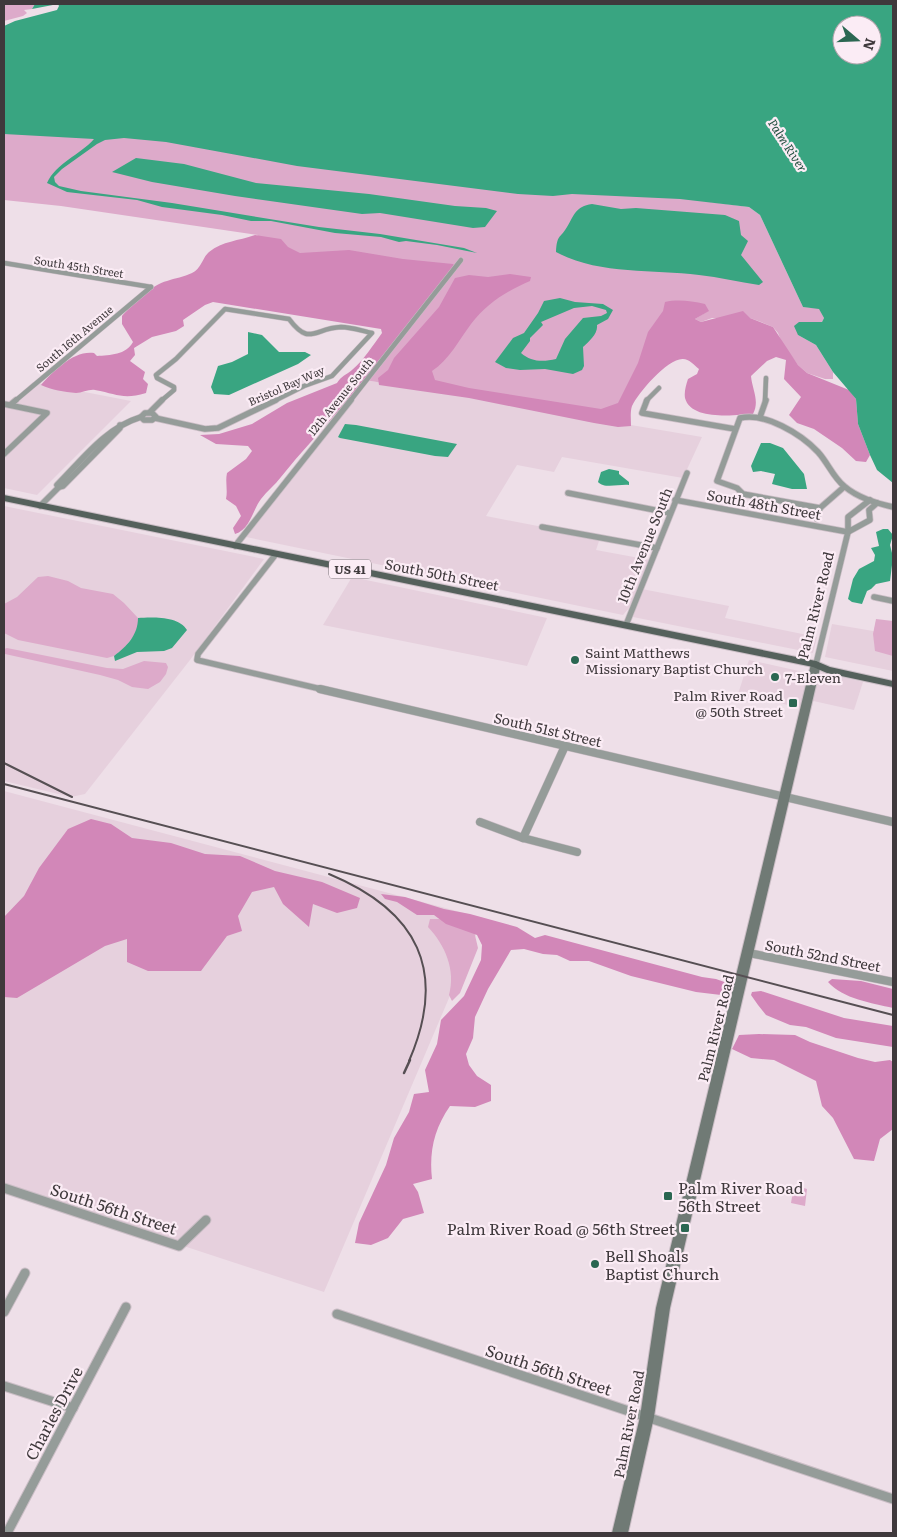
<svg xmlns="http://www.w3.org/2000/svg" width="897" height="1537" font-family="Literata,serif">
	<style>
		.built { fill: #e6d0dd }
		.green { fill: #ddaaca }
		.forest { fill: #d287b8 }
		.water { fill: #39a581; fill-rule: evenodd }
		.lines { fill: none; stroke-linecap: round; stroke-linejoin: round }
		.street-far3-casing { stroke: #cbbec6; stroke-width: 5.5 }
		.street-far2-casing { stroke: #cbbec6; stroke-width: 7 }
		.street-far1-casing { stroke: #cbbec6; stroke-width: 9 }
		.street-casing { stroke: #cbbec6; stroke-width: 11 }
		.secondary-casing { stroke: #cbbec6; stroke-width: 2 }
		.primary-casing { stroke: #cbbec6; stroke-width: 2 }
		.street-far3 { stroke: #959c99; stroke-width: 4.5 }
		.street-far2 { stroke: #959c99; stroke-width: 5.5 }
		.street-far1 { stroke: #959c99; stroke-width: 8 }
		.street { stroke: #959c99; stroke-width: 9 }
		.secondary { fill: #707a75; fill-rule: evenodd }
		.primary { fill: #55615c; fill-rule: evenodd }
		.rail-far1 { stroke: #564f53; stroke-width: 2 }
		.rail { stroke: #564f53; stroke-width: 2.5 }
		.poi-dot { fill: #2b6752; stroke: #fbecf5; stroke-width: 2 }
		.labels { text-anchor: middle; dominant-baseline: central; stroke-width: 4.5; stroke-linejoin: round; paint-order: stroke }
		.far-street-label { font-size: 11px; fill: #3f393c; stroke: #fbecf5 }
		.far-water-label { font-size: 12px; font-style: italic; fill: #224f3f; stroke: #fbecf5 }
		.shield { fill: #fbecf5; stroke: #776f74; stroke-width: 1 }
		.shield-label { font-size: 12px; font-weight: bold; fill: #3f393c }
		.street-label { font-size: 14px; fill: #3f393c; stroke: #fbecf5 }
		.poi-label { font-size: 14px; fill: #3f393c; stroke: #fbecf5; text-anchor: start }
		.near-poi-label { font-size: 16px; fill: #3f393c; stroke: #fbecf5; text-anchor: start }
		.near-street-label { font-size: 16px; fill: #3f393c; stroke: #fbecf5 }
	</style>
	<rect width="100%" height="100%" fill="#eedfe8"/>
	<!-- built -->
	<g class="built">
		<polygon points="365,380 702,437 683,478 562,457 554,472 517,465 486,516 600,538 596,550 650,560 629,608 623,615 246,537"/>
		<polygon points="33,382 131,401 37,495 4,488 4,401 12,401"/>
		<polygon points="4,506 264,559 190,660 85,794 71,797 4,781"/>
		<polygon points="352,577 547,618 527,666 323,625"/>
		<polygon points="642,589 729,606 725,618 817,637 813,653 633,617"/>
		<polygon points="832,624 879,632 893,654 893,671 825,657"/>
		<polygon points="749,660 808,673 802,708 738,694"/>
		<polygon points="815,671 863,682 854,710 809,700"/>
		<polygon points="4,791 483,918 324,1292 4,1187"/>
	</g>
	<!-- green -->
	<g class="green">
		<polygon points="4,4 35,4 32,9 24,10 27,13 23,16 4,21"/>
		<polygon points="4,110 749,207 760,215 803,307 819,308 824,318 822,322 799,322 798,335 816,345 833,372 833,379 825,379 807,373 798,365 782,343 778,333 773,327 761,322 750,318 712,318 701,322 695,319 708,311 685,307 621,423 365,380 420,311 214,277 258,235 61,206 4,200"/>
		<polygon points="48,576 68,581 81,588 113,594 124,603 138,618 138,629 132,638 124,648 114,656 107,658 18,640 4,633 4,604 17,597 38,577"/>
		<polygon points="876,619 893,621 893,656 875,651 873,634"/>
		<polygon points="7,648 107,668 123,669 144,661 166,663 168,667 166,674 160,682 148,689 132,687 118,680 100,675 5,654 4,649"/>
		<path d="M 430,919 L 440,919 L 474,931 L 478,948 L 460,993 L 452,1001 L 449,995 C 456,970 445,945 428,927 Z"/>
		<polygon points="794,1185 807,1189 805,1206 791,1203"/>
	</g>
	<!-- forest -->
	<g class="forest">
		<path d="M 255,235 L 281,239 L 288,247 L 300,253 L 349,250 L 403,259 L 453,264 L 455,266 C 417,314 379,361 341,408 C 321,431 300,453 281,477 C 275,485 267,491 261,499 C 253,509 250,530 235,534 L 233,528 L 241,516 L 236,506 L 226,499 C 228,490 225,482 227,473 L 246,459 L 252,451 L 248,446 L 216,444 L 200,435 L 219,434 L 252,424 L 287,403 L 337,383 C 341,376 346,375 352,370 C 364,360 373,345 382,333 L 381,329 L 213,302 L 205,305 L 183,320 L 184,326 L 176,331 L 152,337 L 134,348 L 135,355 L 130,361 L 145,372 L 143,379 L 148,384 L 146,393 C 123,400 117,394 95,390 C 89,389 82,393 76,393 C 64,392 52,390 41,385 C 53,371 74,350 94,353 L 97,356 C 110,355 126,355 133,342 L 122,324 L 122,316 C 132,305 152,284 167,281 C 175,278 184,277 192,273 C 202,268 202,258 209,252 C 223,241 238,241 255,235 Z"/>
		<path d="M 510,274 L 531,277 L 530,281 C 507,291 487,303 471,324 C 459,340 449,360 432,371 L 435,380 L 469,388 L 601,409 L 618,403 L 638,363 L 648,332 L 663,311 L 665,302 C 678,299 691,301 705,304 L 709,311 L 695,319 L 701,322 L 743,311 L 750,318 L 773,327 L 798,365 L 807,373 L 849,390 L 856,399 L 858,424 L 870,455 L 866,462 L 856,461 L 842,448 L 814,429 L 797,423 L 789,415 L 801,397 L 784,379 L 786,360 L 776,357 L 767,361 L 751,376 C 752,389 760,401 753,414 C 735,415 691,421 685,398 C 684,392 686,385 688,379 L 697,374 L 699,369 C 694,365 689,359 683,359 C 668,358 638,393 632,406 C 630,412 631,420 631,426 L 618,427 L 594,423 L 469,398 L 379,385 L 378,378 L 388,370 L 394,358 L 439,307 L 455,278 L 469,275 L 488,277 Z"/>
		<polygon points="91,819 111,824 132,838 171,843 205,854 240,856 275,871 322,882 360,898 357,908 337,913 313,904 309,927 283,904 274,887 252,892 238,916 242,931 227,936 201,971 148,971 127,962 127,939 105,946 17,998 4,997 4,917 24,896 39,868 68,829"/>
		<path d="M 381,894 L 405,897 L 444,909 L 470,914 L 517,927 L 535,938 L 545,935 L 702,977 L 716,979 L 730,984 L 728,992 L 721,995 L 696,992 L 631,976 L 589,961 L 570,961 L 557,955 L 543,954 L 524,949 L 511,950 L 488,989 L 475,1017 L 473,1038 L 466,1054 L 469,1065 L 477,1076 L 491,1085 L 491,1101 L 475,1107 L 450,1106 C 434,1129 429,1152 432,1179 L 413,1184 L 418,1192 L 424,1213 L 403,1219 L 388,1238 L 371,1245 L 355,1243 L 359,1223 L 386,1165 L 394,1138 L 409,1112 L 414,1094 L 429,1092 L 425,1070 L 437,1044 L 441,1020 L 464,996 L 481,960 L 482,945 L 477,935 L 446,924 L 434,915 L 417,915 L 397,902 L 385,899 Z"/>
		<path d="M 832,979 L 861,981 L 893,989 L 893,1008 C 872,1003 843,999 828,982 Z"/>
		<polygon points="761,991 844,1018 893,1026 893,1047 836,1038 806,1027 790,1025 766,1015 758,1005 751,995 752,992"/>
		<polygon points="759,1034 795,1035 810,1042 858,1058 875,1062 890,1060 893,1062 893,1129 880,1139 874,1161 854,1159 833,1118 822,1106 816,1081 774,1060 751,1058 732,1049 739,1035"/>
	</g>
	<!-- water -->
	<g class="water">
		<path d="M 35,4 L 893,4 L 893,483 L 877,470 L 870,455 L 858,424 L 856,399 L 833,372 L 816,345 L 798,335 L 794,326 L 799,322 L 822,322 L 824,318 L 819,309 L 803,307 L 760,215 L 749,207 L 680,199 L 572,194 L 553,196 L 518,194 L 297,166 L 166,142 L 124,138 L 105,140 L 97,144 L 62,169 L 54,177 L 55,182 L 59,186 L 81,191 L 172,203 L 319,227 L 380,234 L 464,248 L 477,253 L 437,245 L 406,241 L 399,242 L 381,237 L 335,233 L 271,221 L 251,221 L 222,215 L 162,207 L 137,200 L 67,192 L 47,183 C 56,163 80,155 94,139 L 4,134 L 4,26 L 15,21 L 57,10 L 59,6 L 58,4 L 32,9 ZM 842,25 L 872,25 L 872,55 L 842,55 Z"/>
		<polygon points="136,158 184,164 256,183 369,194 455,206 486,208 497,211 485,227 473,228 380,213 362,214 235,196 152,182 112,172"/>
		<path d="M 592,204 L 621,209 L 636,208 L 725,215 L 739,221 L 741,235 L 748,241 L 741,255 L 763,282 L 759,285 C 739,282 719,277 699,275 C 652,269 598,275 556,252 C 557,234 560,239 567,227 C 575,214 575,207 592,204 Z"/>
		<path d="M 560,298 L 575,302 L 603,304 L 613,310 L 608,319 L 597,325 C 598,334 589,341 583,347 L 584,366 L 582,370 L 573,374 L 545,369 L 520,370 L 506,368 L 495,362 L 513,338 L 524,333 L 538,313 L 544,301 ZM 592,306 L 606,310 L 607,313 L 601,316 L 583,318 L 565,339 L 556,359 C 543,362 531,362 521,353 L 530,341 L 530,338 L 543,325 L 541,322 L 574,308 Z"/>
		<polygon points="248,332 262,335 279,352 305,352 311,355 298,364 229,395 214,394 211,387 218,366 232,362 248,354"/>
		<polygon points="345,424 356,425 457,444 448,457 435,456 340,438 338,437"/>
		<polygon points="761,443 770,443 783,448 804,474 807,489 792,489 772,484 775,474 761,471 753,472 751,466"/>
		<path d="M 609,469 L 619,471 L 619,474 L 629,482 L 629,485 C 619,484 604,489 598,482 L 601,472 Z"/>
		<polygon points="883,529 888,529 893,535 890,545 893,557 890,581 876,584 871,589 867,591 862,604 852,602 848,599 853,579 859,569 874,561 875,555 871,548 879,546 876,532"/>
		<path d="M 138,618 C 152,617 179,616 187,630 L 172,648 L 164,651 L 137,652 L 115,661 L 114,656 C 127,646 138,635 138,618 Z"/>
	</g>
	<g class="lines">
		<!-- street-far3 casing -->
		<g class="street-far3-casing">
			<g id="street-far3">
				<polyline points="4,263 151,287"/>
				<polyline points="15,401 151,287"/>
				<path d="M 161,401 L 174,390 L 174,387 L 157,378 L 156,375 L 176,359 L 225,309 L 289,319 C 310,347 314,328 341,327 C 351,327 362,331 372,333 L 332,376 L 304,386 L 274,401"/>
				<polyline points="350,401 461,260"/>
				<polyline points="646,401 659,388"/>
				<polyline points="765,401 766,378"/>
			</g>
		</g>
		<!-- street-far2 casing -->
		<g class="street-far2-casing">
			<g id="street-far2">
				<polyline points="647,400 642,413 735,429"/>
				<polyline points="4,404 47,413 4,454"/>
				<polyline points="10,405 16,400"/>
				<polyline points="150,412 162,400"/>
				<polygon points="145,413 152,413 156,417 152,420 144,420 141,417"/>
				<polyline points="760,417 766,400"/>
				<polyline points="155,418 205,429 218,428 276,400"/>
				<path d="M 59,487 L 57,485 C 83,459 105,428 141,417"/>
				<polyline points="568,493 670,513"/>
				<polyline points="675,500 848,532"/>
				<polyline points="40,506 59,487 63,486 120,428 120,425"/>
				<path d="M 820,508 L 743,494 L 737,488 L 717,481 L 740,418 C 765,412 801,434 818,452 C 828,463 833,477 844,486 C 858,498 876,503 893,507"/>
				<polyline points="817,519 820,508 844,487"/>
				<polyline points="542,527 657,548"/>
				<polyline points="848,532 870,520 869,510 877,503"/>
				<polyline points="235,546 351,400"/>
				<polyline points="276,554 198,654 197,660 325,690"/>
				<polyline points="874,597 893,601"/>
				<polyline points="626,625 687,473"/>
				<polyline points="816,664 848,532 848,517 870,500"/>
			</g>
		</g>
		<!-- street-far1 casing -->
		<g class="street-far1-casing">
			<g id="street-far1">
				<polyline points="320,689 893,822"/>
				<polyline points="480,822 523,838 577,852"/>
				<polyline points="523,838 565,746"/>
				<polyline points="749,953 893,982"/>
			</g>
		</g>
		<!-- street casing -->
		<g class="street-casing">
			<g id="street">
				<polyline points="4,1188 179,1246 206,1220"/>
				<polyline points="4,1312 25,1273"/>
				<polyline points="337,1314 893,1499"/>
				<polyline points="4,1386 73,1408"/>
				<polyline points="7,1533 126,1307"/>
			</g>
		</g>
		<!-- secondary casing -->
		<g class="secondary-casing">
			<polygon id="secondary" points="816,661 821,664 670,1308 654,1417 628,1533 612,1533 640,1417 656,1308 811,664"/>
		</g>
		<!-- primary casing -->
		<g class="primary-casing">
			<polygon id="primary" points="4,495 816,661 830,667 893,681 893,687 827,673 813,667 4,501"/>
		</g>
		<!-- street-far3 -->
		<use href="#street-far3" class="street-far3"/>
		<!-- street-far2 -->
		<use href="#street-far2" class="street-far2"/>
		<!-- street-far1 -->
		<use href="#street-far1" class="street-far1"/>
		<!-- street -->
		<use href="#street" class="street"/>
		<!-- secondary -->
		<use href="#secondary" class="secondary"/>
		<!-- primary -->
		<use href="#primary" class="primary"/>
		<!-- rail-far1 -->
		<g class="rail-far1">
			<polyline points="4,763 72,797"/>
			<polyline points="4,784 893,1015"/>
			<path d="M 329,874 C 418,911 448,971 409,1061"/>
		</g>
		<!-- rail -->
		<polyline class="rail" points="404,1073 410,1060"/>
	</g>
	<!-- markers -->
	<g class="poi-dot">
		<circle cx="575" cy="660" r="5"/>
		<circle cx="775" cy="677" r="5"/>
		<rect x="788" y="698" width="10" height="10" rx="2.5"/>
		<rect x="663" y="1191" width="10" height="10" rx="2.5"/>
		<rect x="680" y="1223" width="10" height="10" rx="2.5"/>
		<circle cx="595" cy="1264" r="5"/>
	</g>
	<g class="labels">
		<!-- far-street labels -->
		<g class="far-street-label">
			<text transform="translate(79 266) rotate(9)">South 45th Street</text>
			<text transform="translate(74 338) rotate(-40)">South 16th Avenue</text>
			<text transform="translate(286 385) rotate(-24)">Bristol Bay Way</text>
			<text transform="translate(340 396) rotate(-51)">12th Avenue South</text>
		</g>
		<!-- far-water labels -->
		<g class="far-water-label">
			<text transform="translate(788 145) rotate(57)">Palm River</text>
		</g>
		<!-- shield labels -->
		<rect class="shield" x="329" y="559.5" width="42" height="19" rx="4"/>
		<g class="shield-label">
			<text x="350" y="569">US 41</text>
		</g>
		<!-- street labels -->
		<g class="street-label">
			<text transform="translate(764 504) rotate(10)">South 48th Street</text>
			<text transform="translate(644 545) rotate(-68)">10th Avenue South</text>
			<text transform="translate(442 574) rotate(11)">South 50th Street</text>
			<text transform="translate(815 605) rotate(-76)">Palm River Road</text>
			<text transform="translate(548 729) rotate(13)">South 51st Street</text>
			<text transform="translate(823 955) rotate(11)">South 52nd Street</text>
			<text transform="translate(715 1028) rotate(-76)">Palm River Road</text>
			<text transform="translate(628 1424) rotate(-79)">Palm River Road</text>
		</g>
		<!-- poi labels -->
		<g class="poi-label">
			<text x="585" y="652">Saint Matthews<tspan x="585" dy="16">Missionary Baptist Church</tspan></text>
			<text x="785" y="677">7-Eleven</text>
			<text x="783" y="695" text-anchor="end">Palm River Road<tspan x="783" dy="16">@ 50th Street</tspan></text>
		</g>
		<!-- near-poi labels -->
		<g class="near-poi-label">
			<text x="678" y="1187">Palm River Road<tspan x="678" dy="18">56th Street</tspan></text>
			<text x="675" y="1228" text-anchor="end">Palm River Road @ 56th Street</text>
			<text x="605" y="1255">Bell Shoals<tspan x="605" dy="18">Baptist Church</tspan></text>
		</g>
		<!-- near-street labels -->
		<g class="near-street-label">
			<text transform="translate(114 1208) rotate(18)">South 56th Street</text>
			<text transform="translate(549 1369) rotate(18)">South 56th Street</text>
			<text transform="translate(53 1413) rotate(-62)">Charles Drive</text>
		</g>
	</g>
	<!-- border -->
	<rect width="897" height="1537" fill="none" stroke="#3f393c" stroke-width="10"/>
	<!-- north arrow -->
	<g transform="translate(857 40) rotate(109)"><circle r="24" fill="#fbecf5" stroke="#b0a4ab"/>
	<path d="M0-4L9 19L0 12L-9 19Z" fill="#2b6752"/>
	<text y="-8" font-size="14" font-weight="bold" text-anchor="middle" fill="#3f393c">N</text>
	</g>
</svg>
